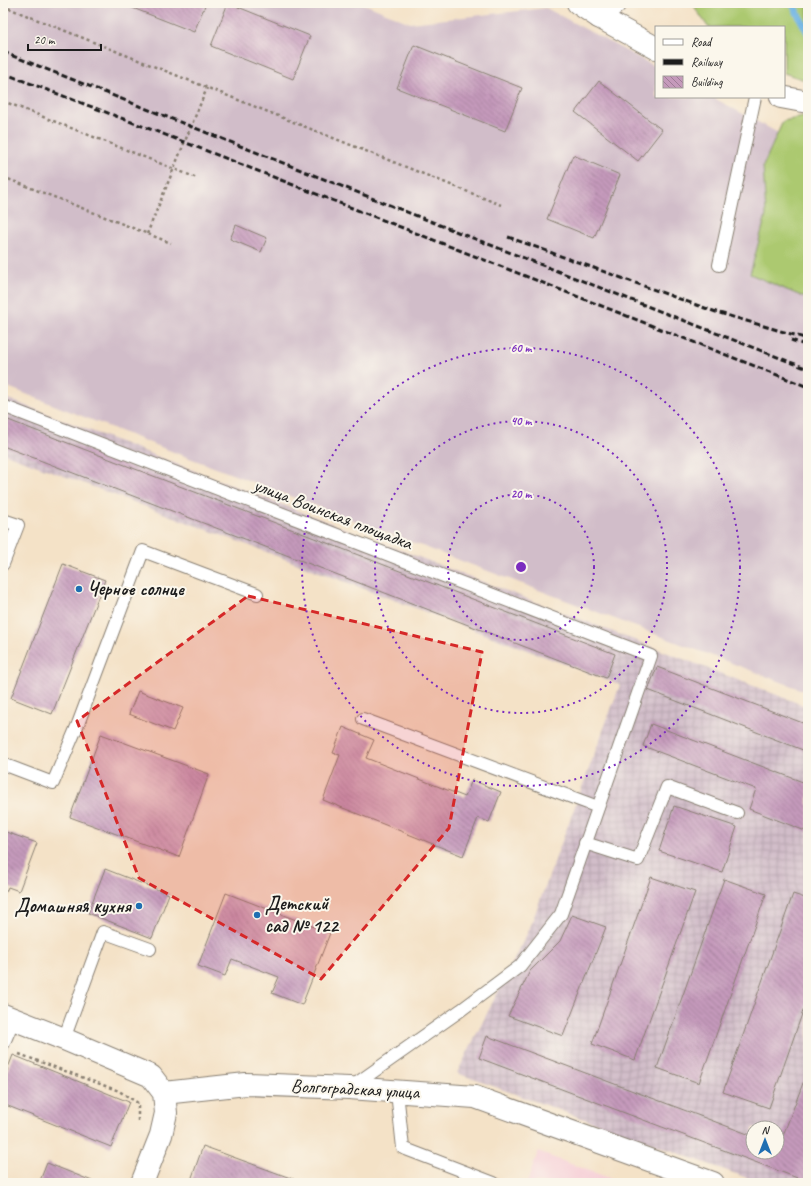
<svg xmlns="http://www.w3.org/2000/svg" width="811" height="1186" font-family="Caveat,sans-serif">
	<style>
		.built { fill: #f6cfd7 }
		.industrial { fill: url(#industrial-grid); fill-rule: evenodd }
		.railway { fill: #d1bdc9 }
		.grass { fill: #acc970; stroke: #647246 }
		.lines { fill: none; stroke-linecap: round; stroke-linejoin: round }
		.stream { stroke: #6db3e3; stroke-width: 7 }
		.building { fill: url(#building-back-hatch) }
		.lane-casing { stroke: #887f72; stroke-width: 14 }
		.street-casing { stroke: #887f72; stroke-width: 24 }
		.path { stroke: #887f72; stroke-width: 2.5; stroke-dasharray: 3 3; stroke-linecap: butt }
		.lane { stroke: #fff; stroke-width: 12 }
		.street { stroke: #fff; stroke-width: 22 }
		.rail { stroke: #1c1c1c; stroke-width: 3; stroke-dasharray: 6 3; stroke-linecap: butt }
		.marked { fill: #d62828; fill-opacity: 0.2; stroke: #d62828; stroke-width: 3; stroke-dasharray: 8 5; stroke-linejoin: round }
		.ring { fill: none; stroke: #7b2cbf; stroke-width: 2; stroke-dasharray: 2 4 }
		.poi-dot { fill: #1f6fb2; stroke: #fbf7ec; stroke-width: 1.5 }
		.labels { text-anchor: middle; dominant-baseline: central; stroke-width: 4; stroke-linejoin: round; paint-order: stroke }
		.street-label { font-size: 19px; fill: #1c1c1c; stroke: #fbf7ec }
		.poi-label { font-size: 19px; font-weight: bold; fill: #1c1c1c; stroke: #fbf7ec; text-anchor: start }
		.centre { fill: #7b2cbf; stroke: #fbf7ec; stroke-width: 2 }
		.ring-label { font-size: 12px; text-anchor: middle; font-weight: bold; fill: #7b2cbf; stroke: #fbf7ec; stroke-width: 4; stroke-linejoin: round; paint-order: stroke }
	</style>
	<defs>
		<pattern id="industrial-grid" width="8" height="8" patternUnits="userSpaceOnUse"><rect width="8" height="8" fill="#d1bdc9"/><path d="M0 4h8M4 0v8" fill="none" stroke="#b3a2ac"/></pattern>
		<pattern id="building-back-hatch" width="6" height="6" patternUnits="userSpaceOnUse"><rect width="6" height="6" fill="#c59abb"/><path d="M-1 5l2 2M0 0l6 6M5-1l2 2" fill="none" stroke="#9f7d97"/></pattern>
	</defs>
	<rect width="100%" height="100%" fill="#fbf7ec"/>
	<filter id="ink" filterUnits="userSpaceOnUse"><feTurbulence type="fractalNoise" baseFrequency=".025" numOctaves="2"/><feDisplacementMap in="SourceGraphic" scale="8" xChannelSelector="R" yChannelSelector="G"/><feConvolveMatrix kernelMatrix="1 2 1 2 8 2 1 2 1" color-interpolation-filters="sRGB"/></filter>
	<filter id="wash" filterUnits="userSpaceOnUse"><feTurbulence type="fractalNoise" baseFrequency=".012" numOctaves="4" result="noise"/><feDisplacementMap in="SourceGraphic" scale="16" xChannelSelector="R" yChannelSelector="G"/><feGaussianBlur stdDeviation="0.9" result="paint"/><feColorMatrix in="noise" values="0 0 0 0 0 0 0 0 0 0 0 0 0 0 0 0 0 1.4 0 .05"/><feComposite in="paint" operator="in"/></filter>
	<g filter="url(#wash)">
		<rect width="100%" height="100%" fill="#f4e2c7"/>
		<!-- built -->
		<polygon class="built" points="538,1152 623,1183 527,1183"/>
		<!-- industrial -->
		<path class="industrial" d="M 3,397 L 808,707 L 808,1183 L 761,1183 L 457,1073 L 529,930 L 620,685 L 3,453 ZM 753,1128 L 777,1128 L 777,1152 L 753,1152 Z"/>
		<!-- railway -->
		<polygon class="railway" points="3,3 362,3 410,23 546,8 656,67 656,97 712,97 782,135 808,137 808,692 163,448 3,385"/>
		<!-- grass -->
		<g class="grass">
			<polygon points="692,3 808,3 808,81 784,73 784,27 708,27"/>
			<polygon points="808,116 808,299 750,274 766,215 763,166 783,121"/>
		</g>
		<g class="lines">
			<!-- stream -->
			<polyline class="stream" points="792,3 808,33"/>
		</g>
		<g id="blocks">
			<!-- building -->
			<g class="building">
				<polygon points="120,3 206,3 194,32"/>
				<polygon points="228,3 310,36 293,79 211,46"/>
				<polygon points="414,45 522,88 505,131 397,88"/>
				<polygon points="599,81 662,130 638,161 575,112"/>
				<polygon points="573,155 620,175 594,238 547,219"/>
				<polygon points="236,225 267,238 261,252 230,239"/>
				<polygon points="3,418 615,654 606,678 3,446"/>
				<polygon points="63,564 105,580 52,714 11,698"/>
				<polygon points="657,667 808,725 808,752 648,690"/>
				<polygon points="138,691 183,708 173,731 129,714"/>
				<polygon points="651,724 808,784 808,832 749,809 756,789 643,746"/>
				<polygon points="343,727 374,740 366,758 465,797 472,780 501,792 489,822 478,818 463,856 323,800 340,755 333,753"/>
				<polygon points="101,734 209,774 179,857 70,817"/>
				<polygon points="674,806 737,827 722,872 659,851"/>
				<polygon points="3,831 37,843 19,891 8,887 6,892 3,891"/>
				<polygon points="105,869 169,894 152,938 88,913"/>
				<polygon points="651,877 695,892 635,1060 592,1044"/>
				<polygon points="724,879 766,894 699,1083 657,1068"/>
				<polygon points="226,893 330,933 302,1005 272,993 279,977 232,959 225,976 198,966"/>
				<polygon points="793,894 808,899 808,997 769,1108 723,1092"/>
				<polygon points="572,915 606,927 563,1036 508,1016 530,971 560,941"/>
				<polygon points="487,1036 753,1136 753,1152 777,1152 777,1145 779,1146 808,1070 808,1182 479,1058"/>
				<polygon points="13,1055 129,1102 111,1147 3,1104 3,1081"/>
				<polygon points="203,1146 304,1183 190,1183"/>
				<polygon points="47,1163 92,1181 91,1183 39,1183"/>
			</g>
		</g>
	</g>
	<g filter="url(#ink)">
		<use href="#blocks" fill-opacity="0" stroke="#887f72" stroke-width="1"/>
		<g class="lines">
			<!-- lane casing -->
			<g class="lane-casing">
				<g id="lane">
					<polyline points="719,265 755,97"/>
					<polyline points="3,406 651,656 561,914 520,966 461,1010 350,1088"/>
					<polyline points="3,520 18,525 3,564"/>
					<polyline points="363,719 598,807"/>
					<polyline points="3,764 53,783 78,724 143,551 257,594"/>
					<polyline points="585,843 638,860 667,787 737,813"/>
					<polyline points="64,1039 103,932 150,949"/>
					<polyline points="3,1045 14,1019"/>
					<polyline points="397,1092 403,1148 494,1183"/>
				</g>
			</g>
			<!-- street casing -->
			<g class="street-casing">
				<g id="street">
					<polyline points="578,3 599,17 656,48"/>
					<polyline points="599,17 615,3"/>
					<polyline points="781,97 808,102"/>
					<polyline points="3,1015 64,1039 151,1076 164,1093 166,1113 161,1135 142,1183"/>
					<polyline points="164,1093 246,1084 349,1088 475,1097 713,1183"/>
				</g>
			</g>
			<!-- path -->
			<g class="path">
				<polyline points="3,6 501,205"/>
				<polyline points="3,101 197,178"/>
				<polyline points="3,177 171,243"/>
				<path d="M 147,234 C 167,185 187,136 207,88"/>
				<polyline points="19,1054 119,1091 138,1103 138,1123"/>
			</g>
			<!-- lane -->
			<use href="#lane" class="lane"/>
			<!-- street -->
			<use href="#street" class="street"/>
			<!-- rail -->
			<g class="rail">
				<polyline points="3,52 460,233 808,369"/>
				<polyline points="3,73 184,142 808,387"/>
				<polyline points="508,237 716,312 808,339"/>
				<polyline points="791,340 808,346"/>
			</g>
		</g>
	</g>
	<!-- marked area -->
	<path class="marked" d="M 248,596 L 482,652 L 449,828 L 321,979 L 139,878 L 77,721 Z"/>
	<!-- distance rings -->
	<g class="ring">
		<circle cx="521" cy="567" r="73"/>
		<circle cx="521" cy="567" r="146"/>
		<circle cx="521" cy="567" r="219"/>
	</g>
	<!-- markers -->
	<g class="poi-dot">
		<circle cx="79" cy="589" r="4"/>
		<circle cx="139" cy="906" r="4"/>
		<circle cx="257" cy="915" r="4"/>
	</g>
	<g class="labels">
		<!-- street labels -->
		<g class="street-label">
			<text transform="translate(333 514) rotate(21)">улица Воинская площадка</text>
			<text transform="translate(355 1089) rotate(3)">Волгоградская улица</text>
		</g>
		<!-- poi labels -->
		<g class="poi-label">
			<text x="87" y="589">Черное солнце</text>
			<text x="265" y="904">Детский<tspan x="265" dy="22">сад № 122</tspan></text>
			<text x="131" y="906" text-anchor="end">Домашняя кухня</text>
		</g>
	</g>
	<circle cx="521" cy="567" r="6" class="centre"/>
	<g class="ring-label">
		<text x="521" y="352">60 m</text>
		<text x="521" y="425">40 m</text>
		<text x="521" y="498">20 m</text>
	</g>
	<!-- margin -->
	<rect width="811" height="1186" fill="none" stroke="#fbf7ec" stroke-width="16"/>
	<!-- legend -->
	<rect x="655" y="26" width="130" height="72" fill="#fbf7ec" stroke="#a29f99"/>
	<rect x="663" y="39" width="20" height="6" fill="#ffffff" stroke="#a29f99"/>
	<text x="691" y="46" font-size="12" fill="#1c1c1c">Road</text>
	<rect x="663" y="59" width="20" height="6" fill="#1c1c1c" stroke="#a29f99"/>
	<text x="691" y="66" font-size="12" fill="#1c1c1c">Railway</text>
	<rect x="663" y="76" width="20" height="12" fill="url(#building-back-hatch)" stroke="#a29f99"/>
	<text x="691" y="86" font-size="12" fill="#1c1c1c">Building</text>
	<!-- north arrow -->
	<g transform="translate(765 1140)"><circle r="19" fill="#fbf7ec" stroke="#a29f99"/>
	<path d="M0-3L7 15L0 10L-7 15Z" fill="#1f6fb2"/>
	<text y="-6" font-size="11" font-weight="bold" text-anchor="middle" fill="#1c1c1c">N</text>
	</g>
	<!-- scale -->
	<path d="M28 44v6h73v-6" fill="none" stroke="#1c1c1c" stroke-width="2"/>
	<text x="34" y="44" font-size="12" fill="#1c1c1c" stroke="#fbf7ec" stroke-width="3" paint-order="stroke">20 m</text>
</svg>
